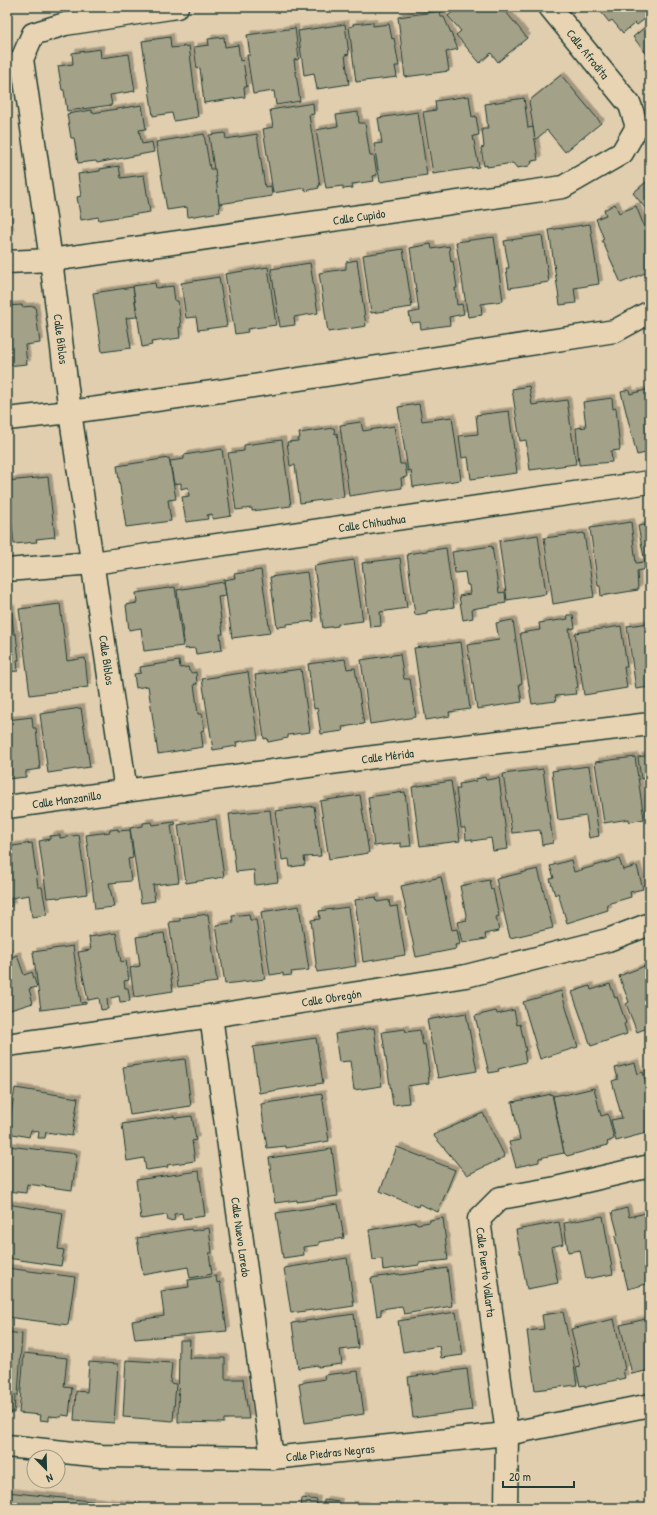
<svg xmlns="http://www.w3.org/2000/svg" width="657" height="1515" font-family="'Patrick Hand',sans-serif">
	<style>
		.building { fill: #a4a189; stroke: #1f3d34; filter: url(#shadow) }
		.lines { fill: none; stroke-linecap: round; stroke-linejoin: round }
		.minor-casing { stroke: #1f3d34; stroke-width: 25 }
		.tertiary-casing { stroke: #1f3d34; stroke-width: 25 }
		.minor { stroke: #e8d4b3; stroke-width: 22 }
		.tertiary { stroke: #e8d4b3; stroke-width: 22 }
		.labels { text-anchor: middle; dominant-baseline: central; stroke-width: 4; stroke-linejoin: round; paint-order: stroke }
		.street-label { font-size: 12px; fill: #1f3d34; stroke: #e8d4b3 }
	</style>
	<defs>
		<filter id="shadow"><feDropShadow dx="3.5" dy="-3.5" stdDeviation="0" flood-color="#0004"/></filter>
	</defs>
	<rect width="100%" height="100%" fill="#e0ceae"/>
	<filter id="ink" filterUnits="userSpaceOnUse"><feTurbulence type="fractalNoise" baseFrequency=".025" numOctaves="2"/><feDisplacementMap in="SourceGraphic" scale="8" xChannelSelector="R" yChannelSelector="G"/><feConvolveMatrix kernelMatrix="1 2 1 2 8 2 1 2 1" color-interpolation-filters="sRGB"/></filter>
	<g filter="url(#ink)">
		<!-- building -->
		<g class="building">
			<polygon points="458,7 502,7 527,38 498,62 491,53 480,63 456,35 461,31 448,16"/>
			<polygon points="597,7 650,7 650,15 637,25 635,23 623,33 612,20 609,22"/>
			<polygon points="440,11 441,17 444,17 458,49 446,52 449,71 405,77 398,17"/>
			<polygon points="373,22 373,26 389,24 392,39 394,38 399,66 395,66 397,77 356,82 349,27 353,26 353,24"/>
			<polygon points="650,23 650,68 644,61 649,57 633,37"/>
			<polygon points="345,24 349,54 345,55 349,84 317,89 314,73 304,75 298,31"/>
			<polygon points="295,28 299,59 294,60 300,101 276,105 274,91 253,94 247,55 250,55 247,35"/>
			<polygon points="170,37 171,48 189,46 198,117 174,121 172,113 153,116 142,41"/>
			<polygon points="224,37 225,47 238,45 240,61 243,60 247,87 244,87 245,97 204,103 200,68 197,69 194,47 209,45 208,39"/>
			<polygon points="100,49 101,58 129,54 135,91 110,95 112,105 67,111 64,90 62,90 58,66 73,64 72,53"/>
			<polygon points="561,75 601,123 565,152 547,130 535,140 529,101"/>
			<polygon points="469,96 472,117 476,116 479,135 473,136 479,167 433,174 423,112 436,110 435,101"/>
			<polygon points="524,98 528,128 533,127 538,160 531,161 532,163 529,166 517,168 513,163 487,167 487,165 484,166 481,148 484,147 482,129 488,129 485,104"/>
			<polygon points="313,103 314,114 309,115 320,186 318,186 319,188 305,191 305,188 273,193 263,129 273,127 270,110"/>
			<polygon points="142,105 146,129 139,130 142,144 152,142 154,152 97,163 96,161 78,163 74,138 71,138 67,114 92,110 92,113"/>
			<polygon points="358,112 359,123 365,123 370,156 374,156 377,175 373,176 374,181 352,184 353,188 343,189 343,186 326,188 316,130 338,126 336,115"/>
			<polygon points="418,112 427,175 380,182 374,144 382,143 378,118"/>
			<polygon points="225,133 226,139 257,134 265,187 271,186 272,196 219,204 209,135"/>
			<polygon points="204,134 210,169 215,169 220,212 188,217 187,207 167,210 156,142"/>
			<polygon points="119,166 121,178 144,175 150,212 99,220 98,217 81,220 77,197 81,196 78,174 100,171 100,169"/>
			<polygon points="650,179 650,214 633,193"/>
			<polygon points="7,198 10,233 7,233"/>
			<polygon points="615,204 619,213 636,206 650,241 650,271 621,283 602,240 604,239 596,219 606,215 604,210"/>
			<polygon points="590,224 599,284 574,288 576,303 560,305 549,230"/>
			<polygon points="542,235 549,282 509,288 506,268 509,268 504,241"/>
			<polygon points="494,237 503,301 481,304 482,315 468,317 456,242"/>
			<polygon points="431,244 432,249 449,246 451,262 453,261 457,288 455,288 457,305 462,304 464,314 449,317 450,325 421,329 420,322 411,323 409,313 419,311 410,248"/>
			<polygon points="403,249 412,307 371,313 363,255"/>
			<polygon points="357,260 366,326 328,332 319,273 346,269 346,262"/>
			<polygon points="310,263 318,313 294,317 295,325 280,327 271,269"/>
			<polygon points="268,267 276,325 247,329 248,332 235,334 225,274"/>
			<polygon points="219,277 227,326 198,330 196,317 186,318 181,283"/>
			<polygon points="155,283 156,288 173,286 175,301 178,301 181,327 179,327 180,338 151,342 152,345 142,347 133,286"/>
			<polygon points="133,287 137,317 126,318 131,348 102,352 93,293"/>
			<polygon points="22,305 22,307 35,306 40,343 25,345 27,364 7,366 7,306"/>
			<polygon points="529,386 532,405 567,400 576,464 530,470 526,440 520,441 512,389"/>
			<polygon points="650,389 650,452 637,455 621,392 629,390 630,394"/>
			<polygon points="612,398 613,409 616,408 620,450 611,451 612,462 579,465 576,428 586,427 583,402"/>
			<polygon points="419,404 422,421 452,417 461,480 413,487 411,470 408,471 398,407"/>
			<polygon points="509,411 517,473 471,479 468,457 462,458 459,436 478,434 476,415"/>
			<polygon points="361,422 363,431 394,426 400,464 405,464 407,477 401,478 402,488 349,496 340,425"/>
			<polygon points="334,428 335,434 337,433 344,497 300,503 295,465 290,466 287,442 298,441 298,439 300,438 299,433"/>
			<polygon points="282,440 291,506 252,511 252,508 236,510 228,453 244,451 244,445"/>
			<polygon points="222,449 231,516 213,519 212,514 207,515 208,519 186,522 182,497 189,496 188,487 181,489 181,483 174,484 170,461 184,459 184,455"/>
			<polygon points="169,458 176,499 168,500 171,521 126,527 117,466"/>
			<polygon points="48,477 55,537 36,539 37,542 14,544 7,481"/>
			<polygon points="631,522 636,563 644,562 645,569 637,571 638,590 601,596 600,586 598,586 590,528"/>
			<polygon points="650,524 650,561 645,563 638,526"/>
			<polygon points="584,533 594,597 553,604 544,538"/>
			<polygon points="538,535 546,594 507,600 499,541"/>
			<polygon points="492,546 499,593 505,592 506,603 472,609 473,618 463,620 459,596 470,594 469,585 467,585 465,572 455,573 452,552"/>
			<polygon points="446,548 454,607 427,611 427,613 415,615 407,554"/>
			<polygon points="400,558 407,608 380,612 381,626 370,627 362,563"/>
			<polygon points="354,560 363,621 338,624 338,626 323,628 314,566"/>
			<polygon points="261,570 270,633 232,638 224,580 235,578 234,574"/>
			<polygon points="307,572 314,621 287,624 287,626 277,627 270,577"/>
			<polygon points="224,582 226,596 218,597 223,634 220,634 222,650 196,654 195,648 185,649 177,590"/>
			<polygon points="175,587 183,646 144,651 141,628 129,630 126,605 137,603 136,593"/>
			<polygon points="60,604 67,661 85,658 88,687 30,695 19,609"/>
			<polygon points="11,608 14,634 16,634 19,660 17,660 18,671 7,672 7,609"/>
			<polygon points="567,615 573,615 575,628 569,629 578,687 575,688 576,694 555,696 556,701 532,704 520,633 540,630 539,623 568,619"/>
			<polygon points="513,620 522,683 519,684 522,702 477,709 467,645 499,640 496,623"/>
			<polygon points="650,623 650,687 636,689 627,626"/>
			<polygon points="621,626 627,667 624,667 627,688 584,695 575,633"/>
			<polygon points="461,642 470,709 449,712 450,716 426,720 422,696 421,696 414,648"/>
			<polygon points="400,654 404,679 410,679 416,717 370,724 361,660"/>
			<polygon points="345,659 347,669 355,668 364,724 342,727 343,731 321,734 317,708 314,709 308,664"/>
			<polygon points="179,661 180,668 188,667 189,671 192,673 196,672 197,684 194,684 198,714 202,714 204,730 201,731 203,747 158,754 148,686 136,688 134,674 141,673 140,667"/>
			<polygon points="301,669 310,732 288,735 288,738 268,742 267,738 264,739 255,675"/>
			<polygon points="248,672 258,739 236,742 237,746 213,750 202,679"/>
			<polygon points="81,708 90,767 48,773 40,714"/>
			<polygon points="32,717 33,728 36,728 40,769 26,771 26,777 7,779 7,720"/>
			<polygon points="650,755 650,777 641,779 638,757"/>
			<polygon points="635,757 644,819 629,822 629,819 604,823 595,762"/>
			<polygon points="589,766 599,836 589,838 586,816 558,820 552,771"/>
			<polygon points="543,769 553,843 542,845 540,830 512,833 503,774"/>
			<polygon points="485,777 486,780 499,778 508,849 493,851 491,838 472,841 472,839 466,840 465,828 461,828 456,789 460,789 459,784 476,781 476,779"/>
			<polygon points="451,781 460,841 420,846 412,787"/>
			<polygon points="405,792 411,846 401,847 401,843 374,846 368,797"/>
			<polygon points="360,795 369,853 329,859 320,801"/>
			<polygon points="314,806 321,856 304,857 305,865 290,867 289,859 282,860 275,811"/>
			<polygon points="270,810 278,882 255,885 254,870 236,872 229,814"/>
			<polygon points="216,819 224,877 186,883 178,825"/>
			<polygon points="151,822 152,825 175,822 176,824 171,825 179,882 153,885 155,901 141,903 130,828 143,826 143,823"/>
			<polygon points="118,829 118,831 130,830 133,858 128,859 131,881 109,883 114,907 95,909 86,835 110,832 110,830"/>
			<polygon points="60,835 60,838 79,835 87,894 57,898 57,897 47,898 39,841 50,839 50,836"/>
			<polygon points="32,843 38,887 42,887 47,915 32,917 29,895 11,898 12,906 7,907 7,847"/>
			<polygon points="619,859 623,870 637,866 643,889 630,892 631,897 607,904 608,910 567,923 558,893 555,895 550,879 554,878 550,866 571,860 574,872"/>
			<polygon points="538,869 553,928 510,938 496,879"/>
			<polygon points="441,877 452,930 457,929 460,944 455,945 456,949 416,957 401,886"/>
			<polygon points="489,880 491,890 493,889 499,916 496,917 499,931 485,934 486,939 462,943 458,922 467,920 460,886"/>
			<polygon points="376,897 377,902 389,900 390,907 397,906 405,955 363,962 355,900"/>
			<polygon points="299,906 309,970 291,972 292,975 283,976 283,973 270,975 261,912"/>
			<polygon points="348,907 356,966 317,972 311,920 320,919 319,911"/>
			<polygon points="208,914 217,982 178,987 169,922 180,921 180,918"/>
			<polygon points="249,914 250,920 256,920 265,979 225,984 216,925 233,923 232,916"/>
			<polygon points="116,933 121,962 126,961 129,980 124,981 125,988 128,988 130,1001 120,1002 119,996 107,999 108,1009 101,1010 99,998 88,1000 78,952 91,950 89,937"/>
			<polygon points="164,933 173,991 134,997 130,968 140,966 136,937"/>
			<polygon points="73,946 81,1003 86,1002 86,1004 41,1010 33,952"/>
			<polygon points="7,951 10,958 17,955 24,975 32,972 37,987 29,989 33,1003 7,1011"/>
			<polygon points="650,964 650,1027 637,1032 626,1004 629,1002 619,976"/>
			<polygon points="610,984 615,998 617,997 626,1023 624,1024 627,1034 591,1046 572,992 590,986 591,990"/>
			<polygon points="561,991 578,1047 540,1059 523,1002"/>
			<polygon points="514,1010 517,1025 520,1024 526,1051 524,1051 526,1062 498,1069 499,1071 489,1073 475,1016 496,1011 497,1014"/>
			<polygon points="466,1013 477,1071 438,1078 427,1020"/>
			<polygon points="374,1028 382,1086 354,1090 350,1061 339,1062 335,1034"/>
			<polygon points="405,1029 406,1032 420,1030 423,1045 425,1044 429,1072 428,1072 429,1083 407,1086 409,1103 393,1105 382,1032"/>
			<polygon points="316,1038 323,1083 259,1093 253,1047"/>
			<polygon points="185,1059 191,1106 130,1115 123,1067"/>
			<polygon points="635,1063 638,1074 643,1072 650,1099 650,1132 616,1141 611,1120 622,1118 612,1081 618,1079 615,1068"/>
			<polygon points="15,1088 78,1098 72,1136 46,1132 45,1138 38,1138 39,1132 31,1130 29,1137 8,1133"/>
			<polygon points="594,1088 601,1116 608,1114 614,1139 607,1142 608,1145 567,1156 564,1153 553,1096 564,1094 564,1095"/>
			<polygon points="322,1094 329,1141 286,1148 286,1146 267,1148 261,1104"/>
			<polygon points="552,1094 564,1153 539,1158 539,1162 516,1167 509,1142 520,1140 512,1102"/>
			<polygon points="483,1113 505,1157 467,1175 433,1135"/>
			<polygon points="174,1116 175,1118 192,1116 196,1140 192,1141 195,1161 167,1165 168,1167 146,1170 144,1158 127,1161 122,1124"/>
			<polygon points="8,1146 77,1154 72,1190 27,1184 26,1193 7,1191"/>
			<polygon points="397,1147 455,1170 438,1212 419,1204 418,1207 380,1191"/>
			<polygon points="332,1149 338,1196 297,1202 297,1200 275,1203 269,1158"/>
			<polygon points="199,1171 205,1216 183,1219 182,1213 174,1214 175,1220 168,1221 167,1215 141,1219 136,1180"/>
			<polygon points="7,1204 63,1213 58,1249 64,1250 61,1266 7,1258"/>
			<polygon points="338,1204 344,1238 319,1242 319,1245 303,1247 304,1255 283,1258 276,1213"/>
			<polygon points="627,1208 629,1217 650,1212 650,1283 628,1289 615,1236 618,1235 612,1212"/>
			<polygon points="603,1216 613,1274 586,1279 580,1250 568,1252 564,1223"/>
			<polygon points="443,1218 448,1260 419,1263 419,1265 383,1270 382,1259 373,1260 369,1230 416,1222 417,1224 430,1222 430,1220"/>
			<polygon points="559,1222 563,1244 551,1247 558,1283 527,1289 516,1230"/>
			<polygon points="209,1228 212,1253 209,1253 212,1274 190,1278 188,1267 143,1275 137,1238 191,1229 192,1231"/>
			<polygon points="347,1258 354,1306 327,1310 327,1308 291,1313 284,1268"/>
			<polygon points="7,1268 75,1277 68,1325 7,1317"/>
			<polygon points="447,1268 452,1306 404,1314 402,1306 381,1309 381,1315 377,1316 371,1278 399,1274 400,1275"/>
			<polygon points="216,1276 217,1283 220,1282 227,1331 135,1339 132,1321 164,1316 161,1291 189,1287 188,1280"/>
			<polygon points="456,1312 463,1355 441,1358 439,1346 403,1352 398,1321"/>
			<polygon points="563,1312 573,1359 577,1385 535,1390 527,1331 544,1329 542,1315"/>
			<polygon points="354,1314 358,1348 340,1350 342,1364 318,1367 318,1365 298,1368 292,1323"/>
			<polygon points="650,1318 650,1370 632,1374 620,1325"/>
			<polygon points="614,1319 625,1369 623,1370 625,1378 585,1387 585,1385 580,1386 576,1368 580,1367 571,1329"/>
			<polygon points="7,1332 22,1334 18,1395 15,1395 14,1413 7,1412"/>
			<polygon points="179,1340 190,1340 189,1358 225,1358 225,1379 243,1379 249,1419 224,1419 224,1423 178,1422"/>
			<polygon points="24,1353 67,1358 64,1387 72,1388 69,1416 62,1415 61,1417 49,1416 49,1421 40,1420 41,1415 19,1413"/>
			<polygon points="126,1360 172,1363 170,1383 176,1384 173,1421 123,1417"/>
			<polygon points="89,1362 118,1364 114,1423 74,1420 76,1391 87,1392"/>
			<polygon points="467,1369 472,1410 413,1418 408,1377"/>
			<polygon points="358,1371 364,1414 305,1423 299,1383 325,1379 324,1375"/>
			<polygon points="7,1492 137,1506 137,1508 7,1508"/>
			<polygon points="302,1498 317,1500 316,1508 301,1508"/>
			<polygon points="324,1500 339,1502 338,1508 323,1508"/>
			<polygon points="350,1505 365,1506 365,1508 350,1508"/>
			<polygon points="373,1506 387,1508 373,1508"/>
		</g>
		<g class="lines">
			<!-- minor casing -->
			<g class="minor-casing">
				<g id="minor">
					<path id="s1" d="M 7,262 L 51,260 L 158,245 L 563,187 L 622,153 L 637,127 L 630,105 L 550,7"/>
					<path id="s2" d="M 7,570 L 93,563 L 650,482"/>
					<polyline points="126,791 70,412 51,260 22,59 33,34 65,24 177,7"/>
					<path id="s3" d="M 7,807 L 374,757 L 650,724"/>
					<path id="s4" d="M 211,1016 L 272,1458"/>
					<path id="s5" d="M 7,1045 L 211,1016 L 466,976 L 608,940 L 650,924"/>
					<path id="s6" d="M 7,1446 L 102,1456 L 272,1458 L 507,1434 L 650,1405"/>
					<polyline points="506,1508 507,1434 479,1219 500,1198 556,1188 650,1166"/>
				</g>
			</g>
			<!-- tertiary casing -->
			<g class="tertiary-casing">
				<polyline id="tertiary" points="7,419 70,412 220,391 615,331 650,312"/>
			</g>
			<!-- minor -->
			<use href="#minor" class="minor"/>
			<!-- tertiary -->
			<use href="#tertiary" class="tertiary"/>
		</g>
	</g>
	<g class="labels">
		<!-- street labels -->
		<g class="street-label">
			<text transform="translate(588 54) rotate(51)">Calle Afrodita</text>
			<text stroke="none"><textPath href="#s1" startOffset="355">Calle Cupido</textPath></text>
			<text transform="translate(61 339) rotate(83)">Calle Biblos</text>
			<text stroke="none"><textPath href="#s2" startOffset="368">Calle Chihuahua</textPath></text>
			<text transform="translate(107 660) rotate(82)">Calle Biblos</text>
			<text stroke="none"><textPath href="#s3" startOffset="384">Calle Mérida</textPath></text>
			<text stroke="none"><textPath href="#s3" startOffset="60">Calle Manzanillo</textPath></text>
			<text stroke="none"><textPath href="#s5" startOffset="328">Calle Obregón</textPath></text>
			<text stroke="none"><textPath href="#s4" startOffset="223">Calle Nuevo Laredo</textPath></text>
			<text transform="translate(486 1272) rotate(83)">Calle Puerto Vallarta</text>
			<text stroke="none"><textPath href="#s6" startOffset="324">Calle Piedras Negras</textPath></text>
		</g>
	</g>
	<!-- margin -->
	<rect width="657" height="1515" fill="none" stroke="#e8d4b3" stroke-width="24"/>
	<rect x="12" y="12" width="633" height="1491" fill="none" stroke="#1f3d34" stroke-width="1.5" filter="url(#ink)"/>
	<!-- north arrow -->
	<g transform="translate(46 1469) rotate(157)"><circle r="19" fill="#e8d4b3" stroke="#989880"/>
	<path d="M0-3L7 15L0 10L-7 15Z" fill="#1f3d34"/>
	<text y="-6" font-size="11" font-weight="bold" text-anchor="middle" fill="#1f3d34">N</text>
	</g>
	<!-- scale -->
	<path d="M503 1481v6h71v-6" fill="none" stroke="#1f3d34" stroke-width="2"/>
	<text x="509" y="1481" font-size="12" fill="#1f3d34" stroke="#e8d4b3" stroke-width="3" paint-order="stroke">20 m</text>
</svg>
